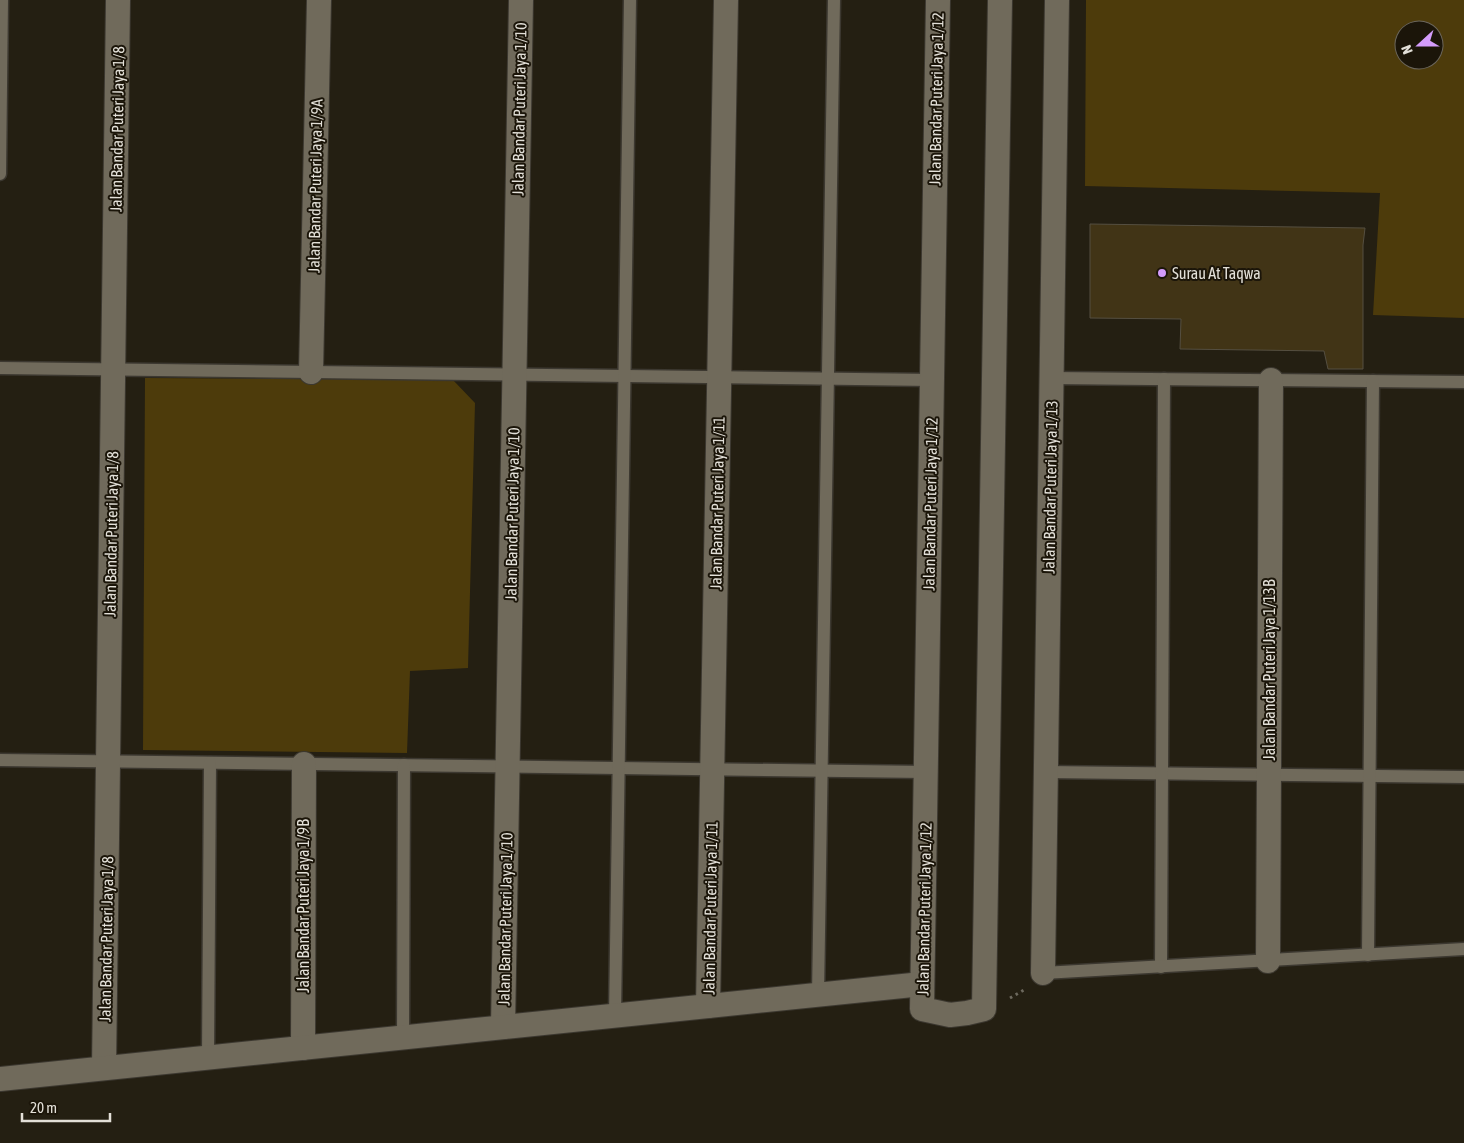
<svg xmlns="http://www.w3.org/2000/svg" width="1464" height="1143" font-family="'Asap Condensed',sans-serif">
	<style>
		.green { fill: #4d3b0b; fill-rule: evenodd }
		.building { fill: #413416; stroke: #554f41 }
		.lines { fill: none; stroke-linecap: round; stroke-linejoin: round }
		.lane-casing { stroke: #3c3830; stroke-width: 15 }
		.street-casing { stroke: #3c3830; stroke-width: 26 }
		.path { stroke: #6d695e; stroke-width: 3; stroke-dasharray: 2.5 4; stroke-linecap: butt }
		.lane { stroke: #706a5b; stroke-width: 12 }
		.street { stroke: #706a5b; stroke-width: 24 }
		.poi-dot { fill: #d49cfb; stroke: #1b1509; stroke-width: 2 }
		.labels { text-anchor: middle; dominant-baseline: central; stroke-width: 4; stroke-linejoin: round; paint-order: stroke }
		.street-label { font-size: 16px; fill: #e3e0d8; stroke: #1b1509 }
		.poi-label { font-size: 16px; fill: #e3e0d8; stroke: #1b1509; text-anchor: start }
	</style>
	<rect width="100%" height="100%" fill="#241f12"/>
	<!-- green -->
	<g class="green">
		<path d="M 1086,0 L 1464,0 L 1464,318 L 1373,315 L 1380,193 L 1085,186 ZM 1404,30 L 1434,30 L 1434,60 L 1404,60 Z"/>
		<polygon points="145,378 453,380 475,403 468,668 410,671 407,753 143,750"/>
	</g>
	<!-- building -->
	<polygon class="building" points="1090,224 1365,228 1363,245 1363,369 1328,369 1324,351 1180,349 1181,319 1090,318"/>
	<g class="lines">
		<!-- lane casing -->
		<g class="lane-casing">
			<g id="lane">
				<polyline points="0,174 2,0"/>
				<polyline points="0,368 932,380"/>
				<polyline points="1051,378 1464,382"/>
				<polyline points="0,760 926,772"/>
				<polyline points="1046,772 1464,777"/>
				<polyline points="1368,955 1373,381"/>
				<polyline points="1161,967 1164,379"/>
				<polyline points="1043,973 1464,949"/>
				<polyline points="818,995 834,0"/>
				<polyline points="615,1016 630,0"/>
				<polyline points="403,1038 404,765"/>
				<polyline points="208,1057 210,763"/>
			</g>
		</g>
		<!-- street casing -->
		<g class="street-casing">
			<g id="street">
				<polyline points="938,0 922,1009 950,1015 967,1013 984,1009 1000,0"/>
				<polyline points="311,372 319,0"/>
				<polyline points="1268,961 1271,380"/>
				<polyline points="1043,973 1057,0"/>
				<polyline points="708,1006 726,0"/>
				<polyline points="503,1027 521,0"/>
				<polyline points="303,1048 304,764"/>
				<polyline points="104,1068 118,0"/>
				<polyline points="0,1079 922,984"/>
			</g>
		</g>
		<!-- path -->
		<polyline class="path" points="1010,998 1024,990"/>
		<!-- lane -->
		<use href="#lane" class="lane"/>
		<!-- street -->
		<use href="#street" class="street"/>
	</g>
	<!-- markers -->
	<circle class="poi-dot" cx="1162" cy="273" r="5"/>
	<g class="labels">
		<!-- street labels -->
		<g class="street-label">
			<text transform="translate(936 99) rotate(-89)">Jalan Bandar Puteri Jaya 1/12</text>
			<text transform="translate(519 109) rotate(-89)">Jalan Bandar Puteri Jaya 1/10</text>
			<text transform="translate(117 129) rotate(-89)">Jalan Bandar Puteri Jaya 1/8</text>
			<text transform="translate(315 186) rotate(-89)">Jalan Bandar Puteri Jaya 1/9A</text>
			<text transform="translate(1050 487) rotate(-89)">Jalan Bandar Puteri Jaya 1/13</text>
			<text transform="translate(717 503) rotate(-89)">Jalan Bandar Puteri Jaya 1/11</text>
			<text transform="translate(930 504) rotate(-89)">Jalan Bandar Puteri Jaya 1/12</text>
			<text transform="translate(512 514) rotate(-89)">Jalan Bandar Puteri Jaya 1/10</text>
			<text transform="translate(111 534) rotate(-89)">Jalan Bandar Puteri Jaya 1/8</text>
			<text transform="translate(1269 670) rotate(-90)">Jalan Bandar Puteri Jaya 1/13B</text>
			<text transform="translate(303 906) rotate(-90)">Jalan Bandar Puteri Jaya 1/9B</text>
			<text transform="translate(710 908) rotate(-89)">Jalan Bandar Puteri Jaya 1/11</text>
			<text transform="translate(924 909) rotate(-89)">Jalan Bandar Puteri Jaya 1/12</text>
			<text transform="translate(505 919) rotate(-89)">Jalan Bandar Puteri Jaya 1/10</text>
			<text transform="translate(106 939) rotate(-89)">Jalan Bandar Puteri Jaya 1/8</text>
		</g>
		<!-- poi labels -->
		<g class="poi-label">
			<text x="1172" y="273">Surau At Taqwa</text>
		</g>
	</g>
	<!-- north arrow -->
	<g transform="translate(1419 45) rotate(249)"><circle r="24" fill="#1b1509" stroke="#6b665c"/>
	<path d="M0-4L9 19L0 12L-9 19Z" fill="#d49cfb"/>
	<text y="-8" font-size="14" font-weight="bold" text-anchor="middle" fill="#e3e0d8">N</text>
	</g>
	<!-- scale -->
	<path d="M22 1113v8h88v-8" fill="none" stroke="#e3e0d8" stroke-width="2.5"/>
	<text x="30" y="1113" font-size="15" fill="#e3e0d8" stroke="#1b1509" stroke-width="4" paint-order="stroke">20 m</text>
</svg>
